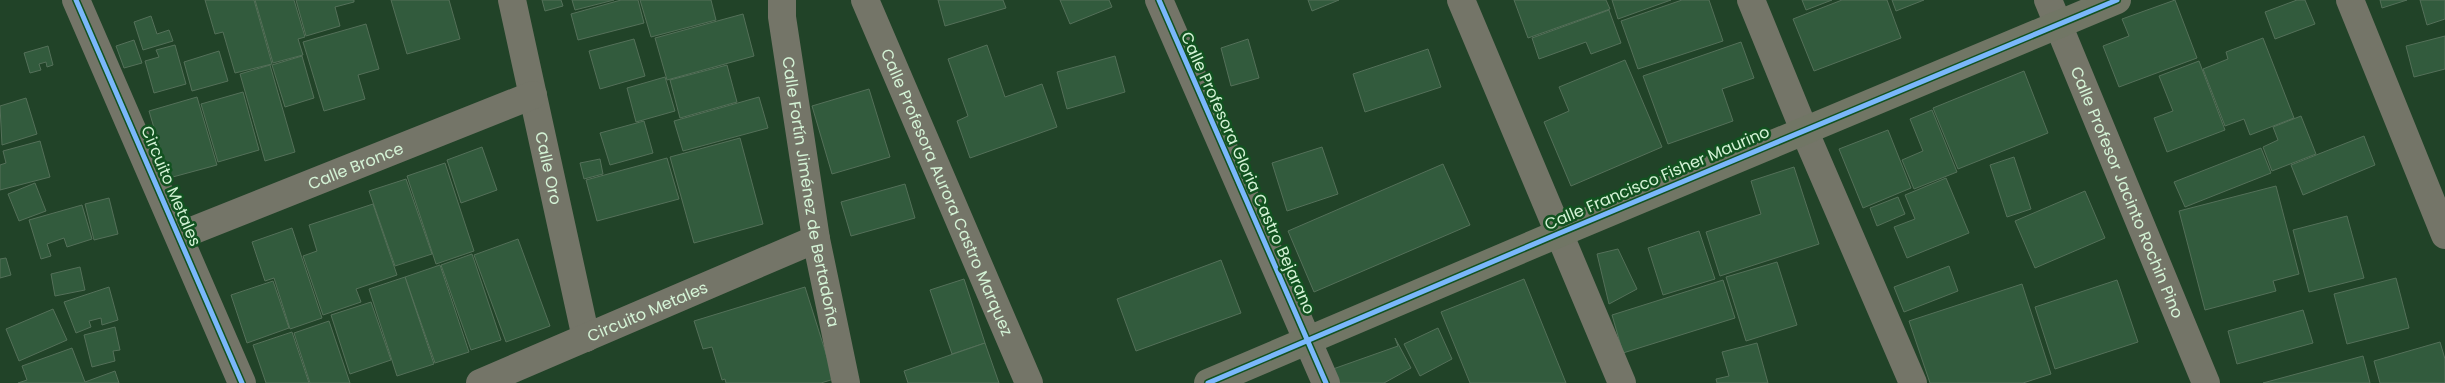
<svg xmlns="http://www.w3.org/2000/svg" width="2445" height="383" font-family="Poppins,sans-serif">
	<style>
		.building { fill: #325b3d; stroke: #547059 }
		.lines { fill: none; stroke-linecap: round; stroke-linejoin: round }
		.street { stroke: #747568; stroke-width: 28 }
		.secondary { stroke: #717665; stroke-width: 28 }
		.cycleway-casing { stroke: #125220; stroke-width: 8 }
		.cycleway { stroke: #7ab7fb; stroke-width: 5 }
		.labels { text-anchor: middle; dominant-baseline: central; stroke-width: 5; stroke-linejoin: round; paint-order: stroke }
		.street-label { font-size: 16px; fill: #d4f3d6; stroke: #125220 }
	</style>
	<rect width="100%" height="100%" fill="#214328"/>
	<!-- building -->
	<g class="building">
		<polygon points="205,0 254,0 272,64 235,73 223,32 215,34"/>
		<polygon points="255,0 294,0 305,37 298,39 303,55 273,63"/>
		<polygon points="296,0 354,0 354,2 335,7 340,26 306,36"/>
		<polygon points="391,0 449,0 460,39 407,54"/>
		<polygon points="542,0 561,0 563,6 545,11"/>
		<polygon points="572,0 614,0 575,10"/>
		<polygon points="621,0 638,0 644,23 578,40 571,14"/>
		<polygon points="640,0 711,0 716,20 651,37"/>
		<polygon points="938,0 1003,0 1006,8 945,26"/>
		<polygon points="1060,0 1109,0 1112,7 1070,24"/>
		<polygon points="1308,0 1339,0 1312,11"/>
		<polygon points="1514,0 1606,0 1610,9 1528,38"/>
		<polygon points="1612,0 1671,0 1618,19"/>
		<polygon points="1682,0 1709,0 1723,41 1638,69 1621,21"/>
		<polygon points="1802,0 1832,0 1806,10"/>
		<polygon points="1842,0 1887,0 1901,38 1814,71 1793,19"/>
		<polygon points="1892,0 1924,0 1896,11"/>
		<polygon points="2175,0 2197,58 2119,87 2103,46 2129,36 2122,19"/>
		<polygon points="2297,0 2305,0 2315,24 2275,39 2265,12"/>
		<polygon points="2380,0 2407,0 2382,8"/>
		<polygon points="2420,0 2445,0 2445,19 2427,25"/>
		<polygon points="1609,10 1621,43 1591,54 1586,42 1539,59 1532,38"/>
		<polygon points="743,14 754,56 667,80 655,38"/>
		<polygon points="151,16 157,34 169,30 173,41 143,50 134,22"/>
		<polygon points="366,24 379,69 358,75 365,99 324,111 303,42"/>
		<polygon points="2445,36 2445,69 2414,77 2406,46"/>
		<polygon points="2263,38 2294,118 2250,135 2244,119 2225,126 2203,69 2228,59 2226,52"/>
		<polygon points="634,39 645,76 600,89 589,51"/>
		<polygon points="1248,39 1259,78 1231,86 1221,48"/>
		<polygon points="134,40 142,63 124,68 116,46"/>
		<polygon points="1741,42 1754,78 1722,89 1733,121 1668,144 1643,76"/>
		<polygon points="175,45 186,84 154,93 145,61 159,57 156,50"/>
		<polygon points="987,45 1005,97 1042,84 1057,127 970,158 957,121 968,116 948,59"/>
		<polygon points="48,46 53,65 47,67 46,62 39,64 41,70 30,73 24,53"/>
		<polygon points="1428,49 1441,87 1365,112 1353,74"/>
		<polygon points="219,51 228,81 192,91 184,62"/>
		<polygon points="302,56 314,98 285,107 272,65"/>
		<polygon points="1115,56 1125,92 1067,109 1057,72"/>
		<polygon points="1625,60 1662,147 1571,186 1544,122 1569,111 1559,87"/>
		<polygon points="2199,61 2225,130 2167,152 2154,118 2173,111 2159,76"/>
		<polygon points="270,65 295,152 265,161 240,74"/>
		<polygon points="727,65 737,102 680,118 670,80"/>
		<polygon points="2024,71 2048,133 1958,169 1933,108"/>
		<polygon points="665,77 675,111 636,122 627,88"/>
		<polygon points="869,89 890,157 832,174 812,106"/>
		<polygon points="243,92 259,150 218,162 201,104"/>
		<polygon points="197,97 217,165 169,178 149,111"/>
		<polygon points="759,97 768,128 683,151 674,121"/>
		<polygon points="26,98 37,134 2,145 0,106"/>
		<polygon points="1932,110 1957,172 1914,189 1902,160 1923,151 1910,119"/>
		<polygon points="2301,116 2316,154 2272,171 2263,147 2278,140 2273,127"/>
		<polygon points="644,121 653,153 610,165 600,133"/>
		<polygon points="1888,130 1911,188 1863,208 1839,149"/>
		<polygon points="2364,136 2375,165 2303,195 2291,165"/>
		<polygon points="740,138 763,224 694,243 670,157"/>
		<polygon points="40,141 50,177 0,190 0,165 6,163 3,151"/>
		<polygon points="482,147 497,190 461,203 447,160"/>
		<polygon points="1322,147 1338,194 1287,211 1272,163"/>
		<polygon points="2261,148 2271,173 2185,207 2174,182"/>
		<polygon points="2014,157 2031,209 2007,217 1990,165"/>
		<polygon points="667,158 679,199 597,221 586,180"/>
		<polygon points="600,159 603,174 584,179 580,163"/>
		<polygon points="445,163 474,251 436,264 407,176"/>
		<polygon points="1443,164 1470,225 1314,292 1288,231"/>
		<polygon points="1794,167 1819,244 1720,276 1706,232 1761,214 1751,181"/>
		<polygon points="1946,178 1969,233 1907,258 1894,227 1915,219 1905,195"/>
		<polygon points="406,179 432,254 395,266 369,191"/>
		<polygon points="35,183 46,211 19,221 8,194"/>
		<polygon points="905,184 915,218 851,236 841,202"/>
		<polygon points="2276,186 2299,274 2273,281 2276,291 2205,310 2179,211"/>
		<polygon points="2085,191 2105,238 2035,268 2015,221"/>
		<polygon points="1898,197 1905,214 1877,226 1870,208"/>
		<polygon points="109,198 118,234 94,240 85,204"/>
		<polygon points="373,204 397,275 356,289 361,302 323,315 303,256 317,251 309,225"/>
		<polygon points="82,205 92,239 67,247 64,238 47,244 51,256 41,259 29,220"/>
		<polygon points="2347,216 2364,278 2309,292 2293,230"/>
		<polygon points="292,228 322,318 290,329 274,278 265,281 252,242"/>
		<polygon points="1699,231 1715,279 1663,295 1648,248"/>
		<polygon points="518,239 550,326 506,342 474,255"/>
		<polygon points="1618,249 1637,289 1609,304 1597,254"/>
		<polygon points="472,254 501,340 471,350 441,265"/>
		<polygon points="6,258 11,275 0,278 0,259"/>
		<polygon points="1221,260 1241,313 1136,351 1117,299"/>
		<polygon points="1777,262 1797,325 1746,341 1726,277"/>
		<polygon points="440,265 469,352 435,363 405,277"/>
		<polygon points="1949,266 1958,291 1904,312 1894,287"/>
		<polygon points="80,267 85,290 55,296 51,274"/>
		<polygon points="405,277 434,364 397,376 369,289"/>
		<polygon points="2396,278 2409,328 2347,344 2334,294"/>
		<polygon points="964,279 985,343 952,354 930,290"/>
		<polygon points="1524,279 1566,383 1470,383 1441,312"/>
		<polygon points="1723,280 1735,318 1623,353 1612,315"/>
		<polygon points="2117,280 2138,342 2055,369 2035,307"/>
		<polygon points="273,281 289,328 247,343 231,295"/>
		<polygon points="2022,284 2051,374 2023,383 1930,383 1909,321"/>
		<polygon points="109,287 118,320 102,325 101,318 89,321 91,327 76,333 64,302"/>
		<polygon points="805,287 834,379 821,383 726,383 725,379 722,380 712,347 703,349 694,321"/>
		<polygon points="371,302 391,360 350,374 331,315"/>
		<polygon points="53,309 67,340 19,361 6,329"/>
		<polygon points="2303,310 2313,343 2237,364 2228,331"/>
		<polygon points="329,321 350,383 310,383 294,333"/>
		<polygon points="115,327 120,350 113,351 115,361 92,367 84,335"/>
		<polygon points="1438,328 1452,359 1420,376 1404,344"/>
		<polygon points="292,332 309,383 266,383 253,345"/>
		<polygon points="1395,338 1411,368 1384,383 1339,383 1333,369 1398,346"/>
		<polygon points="2440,342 2445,359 2445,383 2380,383 2374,361"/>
		<polygon points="985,343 999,383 908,383 904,371"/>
		<polygon points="1757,343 1768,383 1717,383 1716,379 1729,376 1722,352"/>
		<polygon points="72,348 85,382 115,371 119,383 18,383 27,380 22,366"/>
		<polygon points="2363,356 2370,383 2263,383"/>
	</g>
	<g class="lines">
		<!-- street -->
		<g class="street">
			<polyline points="76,0 242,383"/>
			<path id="s1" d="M 512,0 L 586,338"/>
			<path id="s2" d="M 782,0 L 782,17 L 816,239 L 846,383"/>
			<path id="s3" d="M 865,0 L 1029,383"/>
			<polyline points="1159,0 1326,383"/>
			<polyline points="1461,0 1622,383"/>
			<polyline points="1751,0 1804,130 1913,383"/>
			<path id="s4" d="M 2048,0 L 2206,383"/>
			<polyline points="2350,0 2445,235"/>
			<path id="s5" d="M 179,236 L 533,95"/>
			<path id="s6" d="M 480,383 L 816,239"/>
		</g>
		<!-- secondary -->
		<polyline class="secondary" points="1208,383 1560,233 2117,0"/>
		<!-- cycleway casing -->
		<g class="cycleway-casing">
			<g id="cycleway">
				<polyline points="76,0 242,383"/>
				<polyline points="1159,0 1326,383"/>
				<polyline points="1208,383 1560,233 2117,0"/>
			</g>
		</g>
		<!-- cycleway -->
		<use href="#cycleway" class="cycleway"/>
	</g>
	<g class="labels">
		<!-- street labels -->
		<g class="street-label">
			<text stroke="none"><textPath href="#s5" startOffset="190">Calle Bronce</textPath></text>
			<text stroke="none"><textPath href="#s1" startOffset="172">Calle Oro</textPath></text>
			<text transform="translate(1248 173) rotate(66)">Calle Profesora Gloria Castro Bejarano</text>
			<text transform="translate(1657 178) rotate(-23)">Calle Francisco Fisher Maurino</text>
			<text transform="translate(171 186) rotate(67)">Circuito Metales</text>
			<text stroke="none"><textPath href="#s4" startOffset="208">Calle Profesor Jacinto Rochin Pino</textPath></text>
			<text stroke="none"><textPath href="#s2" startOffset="194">Calle Fortín Jiménez de Bertadoña</textPath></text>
			<text stroke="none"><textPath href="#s3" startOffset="209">Calle Profesora Aurora Castro Marquez</textPath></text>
			<text stroke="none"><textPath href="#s6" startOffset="182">Circuito Metales</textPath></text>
		</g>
	</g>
</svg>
